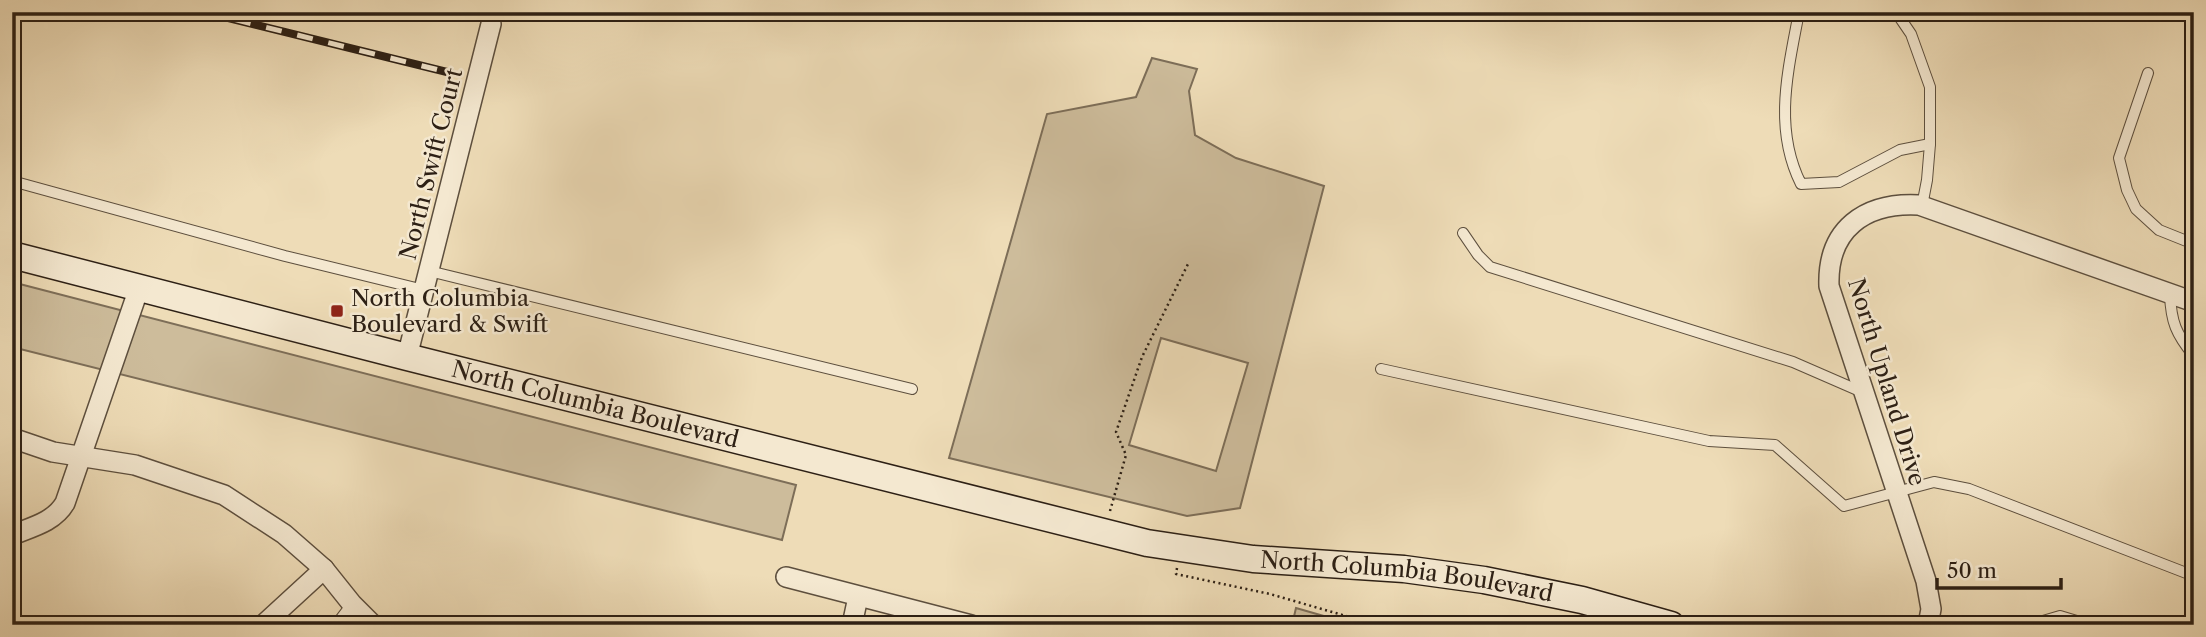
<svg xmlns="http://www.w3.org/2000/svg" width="2206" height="637" font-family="'Libre Caslon Text',serif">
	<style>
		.green { fill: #cdbc9b; stroke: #7d6e58; stroke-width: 2; fill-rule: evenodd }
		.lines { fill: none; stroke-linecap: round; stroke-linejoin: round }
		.lane-casing { stroke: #5d4f3e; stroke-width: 12 }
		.street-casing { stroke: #5d4f3e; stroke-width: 22 }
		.secondary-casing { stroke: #2d2015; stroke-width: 29 }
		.path { stroke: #2d2015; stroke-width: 2.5; stroke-dasharray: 2 3.5; stroke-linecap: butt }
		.lane { stroke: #f4e8d0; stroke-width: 10 }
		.street { stroke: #f4e8d0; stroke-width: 19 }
		.secondary { stroke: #f4e8d0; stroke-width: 26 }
		.rail-casing { stroke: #2d2015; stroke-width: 8 }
		.rail { stroke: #f4e8d0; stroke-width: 5; stroke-dasharray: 16; stroke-linecap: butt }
		.poi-dot { fill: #8f2418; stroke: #f4e8d0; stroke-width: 2.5 }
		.labels { text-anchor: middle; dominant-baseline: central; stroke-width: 5; stroke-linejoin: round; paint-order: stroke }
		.street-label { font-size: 23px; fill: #2d2015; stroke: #f4e8d0 }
		.poi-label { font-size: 23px; fill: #2d2015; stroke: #f4e8d0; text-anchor: start }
	</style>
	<rect width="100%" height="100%" fill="#eedcb7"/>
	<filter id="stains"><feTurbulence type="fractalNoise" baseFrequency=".00286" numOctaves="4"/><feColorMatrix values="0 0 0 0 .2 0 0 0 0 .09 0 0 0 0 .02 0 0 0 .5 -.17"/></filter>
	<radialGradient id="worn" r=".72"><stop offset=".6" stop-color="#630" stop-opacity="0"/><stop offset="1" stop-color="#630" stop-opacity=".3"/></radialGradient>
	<!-- green -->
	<g class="green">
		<path d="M 1152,58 L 1197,69 L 1189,91 L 1195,135 L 1236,158 L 1324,186 L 1240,508 L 1187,516 L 949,458 L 1047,114 L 1136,97 ZM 1161,338 L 1248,363 L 1216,471 L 1129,445 Z"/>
		<polygon points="12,282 796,485 782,540 12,347"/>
		<polygon points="1296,608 1355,625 1292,625"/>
	</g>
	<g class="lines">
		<!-- lane casing -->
		<g class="lane-casing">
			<g id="lane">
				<path d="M 1799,12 C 1788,71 1773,128 1801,184 L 1839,182 L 1900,150 L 1930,144"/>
				<polyline points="1896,12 1911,34 1930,87 1930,144 1927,180 1922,206"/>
				<polyline points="2148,73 2119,158 2127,190 2136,209 2159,230 2194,244"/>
				<polyline points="12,181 285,256 424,290"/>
				<polyline points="1463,233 1478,255 1490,267 1793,362 1862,392"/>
				<polyline points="429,271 912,389"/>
				<path d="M 2170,294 C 2171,322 2176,334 2194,356"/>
				<polyline points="1381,369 1709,441 1775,445 1844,506 1934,482 1969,489 2194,576"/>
				<polyline points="336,625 352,604"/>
				<polyline points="2029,625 2060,616 2090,625"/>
			</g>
		</g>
		<!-- street casing -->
		<g class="street-casing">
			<g id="street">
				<polyline points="407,357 491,24"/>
				<polyline points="12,438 53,452 135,465 224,495 284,534 324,569 352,604 373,625"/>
				<path d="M 12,535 C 32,527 54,522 65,503 L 139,288"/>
				<polyline points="786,577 971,625"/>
				<polyline points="263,625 324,569"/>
				<polyline points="852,625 858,597"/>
				<path d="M 1928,625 L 1931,609 L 1926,581 L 1829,286 C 1827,229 1865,202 1919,205 L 2194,302"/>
			</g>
		</g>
		<!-- secondary casing -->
		<g class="secondary-casing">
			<g id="secondary">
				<path id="s1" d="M 12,255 L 407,357 L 1147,543 L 1253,559 L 1404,569 L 1484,580 L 1582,600 L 1671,625"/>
			</g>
		</g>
		<!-- path -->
		<g class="path">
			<polyline points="1110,511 1126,455 1116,432 1142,357 1188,264"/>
			<polyline points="1177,568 1176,574 1270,594 1377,625"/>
			<polyline points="1405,625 1424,620 1425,625"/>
		</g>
		<!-- lane -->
		<use href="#lane" class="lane"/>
		<!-- street -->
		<use href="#street" class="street"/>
		<!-- secondary -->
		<use href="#secondary" class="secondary"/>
		<!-- rail casing -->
		<g class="rail-casing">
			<polyline id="rail" points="204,12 451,73"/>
		</g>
		<!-- rail -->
		<use href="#rail" class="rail"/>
	</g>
	<!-- markers -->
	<rect class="poi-dot" x="330" y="304" width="14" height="14" rx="3.5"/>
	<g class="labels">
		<!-- street labels -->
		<g class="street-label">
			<text transform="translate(431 164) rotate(-76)">North Swift Court</text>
			<text transform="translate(1887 382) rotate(73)">North Upland Drive</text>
			<text stroke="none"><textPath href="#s1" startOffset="602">North Columbia Boulevard</textPath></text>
			<text stroke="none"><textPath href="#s1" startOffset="1433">North Columbia Boulevard</textPath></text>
		</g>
		<!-- poi labels -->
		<g class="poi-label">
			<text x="351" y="298">North Columbia<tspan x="351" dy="26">Boulevard &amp; Swift</tspan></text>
		</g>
	</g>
	<!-- margin -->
	<rect width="2206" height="637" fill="none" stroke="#eedcb7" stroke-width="42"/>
	<rect x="14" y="14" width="2178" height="609" fill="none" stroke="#2d2015" stroke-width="3.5"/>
	<rect x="21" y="21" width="2164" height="595" fill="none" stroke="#2d2015" stroke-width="2"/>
	<!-- scale -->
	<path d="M1937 578v10h124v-10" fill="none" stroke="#2d2015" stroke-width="3.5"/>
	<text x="1947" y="578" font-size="21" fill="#2d2015" stroke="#f4e8d0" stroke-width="5" paint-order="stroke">50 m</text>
	<rect width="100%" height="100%" filter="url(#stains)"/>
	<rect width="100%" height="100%" fill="url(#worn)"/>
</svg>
